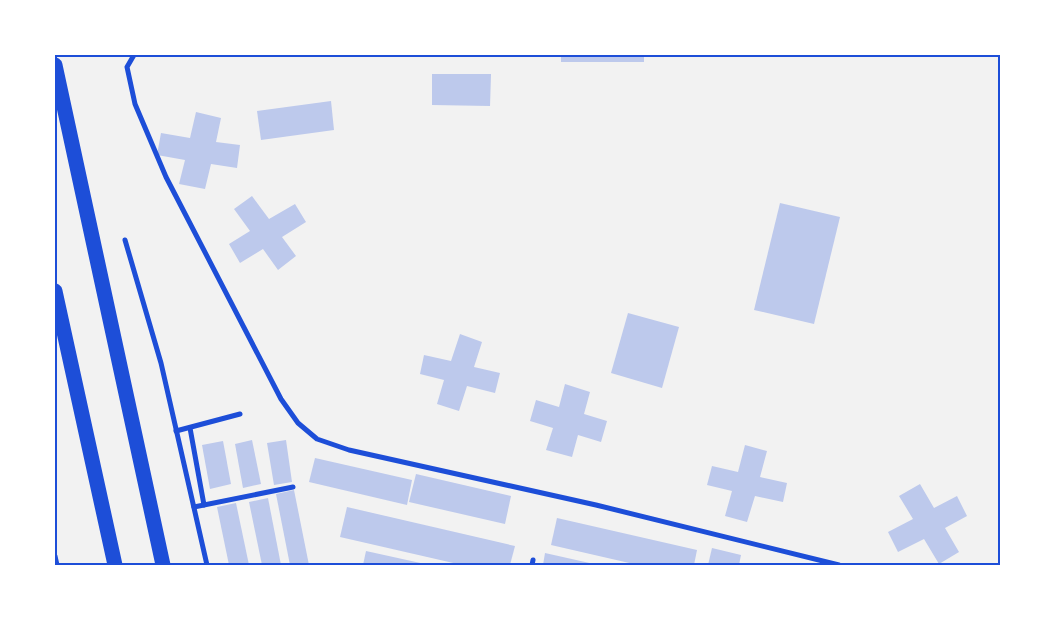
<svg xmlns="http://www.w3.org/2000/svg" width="1055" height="620" font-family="Rubik,sans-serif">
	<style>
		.building { fill: #bdc9ec }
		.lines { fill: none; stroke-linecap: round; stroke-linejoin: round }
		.minor { stroke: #1d4ed8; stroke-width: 5 }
		.motorway { stroke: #1d4ed8; stroke-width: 15 }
		.neatline { fill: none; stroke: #1d4ed8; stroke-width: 2 }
	</style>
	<rect width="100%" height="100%" fill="#f2f2f2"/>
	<!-- building -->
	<g class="building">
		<rect x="561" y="55" width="83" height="7"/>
		<polygon points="432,74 491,74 490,106 432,105"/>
		<polygon points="331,101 334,130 261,140 257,111"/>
		<polygon points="196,112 221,118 216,142 240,145 237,168 211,164 205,189 179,184 185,160 157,155 161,133 190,138"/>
		<polygon points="252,196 269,219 295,204 306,222 282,237 296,256 278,270 263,249 240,263 229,244 250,231 234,209"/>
		<polygon points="780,203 840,217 814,324 754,310"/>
		<polygon points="628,313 679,327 662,388 611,373"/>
		<polygon points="460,334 482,342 474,367 500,373 495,393 467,386 459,411 437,404 444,380 420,374 424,355 451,361"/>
		<polygon points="565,384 590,392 584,414 607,421 601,442 578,435 572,457 546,450 553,428 530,421 536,400 559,407"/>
		<polygon points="252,440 261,484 243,488 235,444"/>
		<polygon points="286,440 292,482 274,485 267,443"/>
		<polygon points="223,441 231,484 210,489 202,445"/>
		<polygon points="745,445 767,451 760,477 787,483 783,502 755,496 747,522 725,516 732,491 707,485 712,466 738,472"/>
		<polygon points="315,458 412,480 407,505 309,482"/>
		<polygon points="416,474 511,496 505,524 409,502"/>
		<polygon points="920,484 934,508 957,496 967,516 945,528 959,552 939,564 924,539 898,552 888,532 913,519 899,496"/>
		<polygon points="294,490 309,565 290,565 276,494"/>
		<polygon points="268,498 281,565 262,565 249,502"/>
		<polygon points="236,503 249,565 229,565 217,507"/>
		<polygon points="347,507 515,546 510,565 462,565 340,537"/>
		<polygon points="557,518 697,550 694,565 638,565 551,545"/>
		<polygon points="712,548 741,555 739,565 708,565"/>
		<polygon points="366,551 425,564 424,565 363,565"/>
		<polygon points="545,553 594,564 594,565 543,565"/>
	</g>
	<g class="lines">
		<!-- minor -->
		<g class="minor">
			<polyline points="134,55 127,67 135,104 166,177 281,399 298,423 317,439 349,450 596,505 839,565"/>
			<polyline points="125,240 161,363 207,565"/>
			<polyline points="190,428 204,505"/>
			<polyline points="176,431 240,414"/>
			<polyline points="194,507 293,487"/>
			<polyline points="55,556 57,565"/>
			<polyline points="532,565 533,560"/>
		</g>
		<!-- motorway -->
		<g class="motorway">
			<polyline points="55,65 163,565"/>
			<polyline points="55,291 115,565"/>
		</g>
	</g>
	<!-- border -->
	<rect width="1055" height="620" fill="none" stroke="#ffffff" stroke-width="112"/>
	<rect x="56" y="56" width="943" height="508" class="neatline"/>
</svg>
